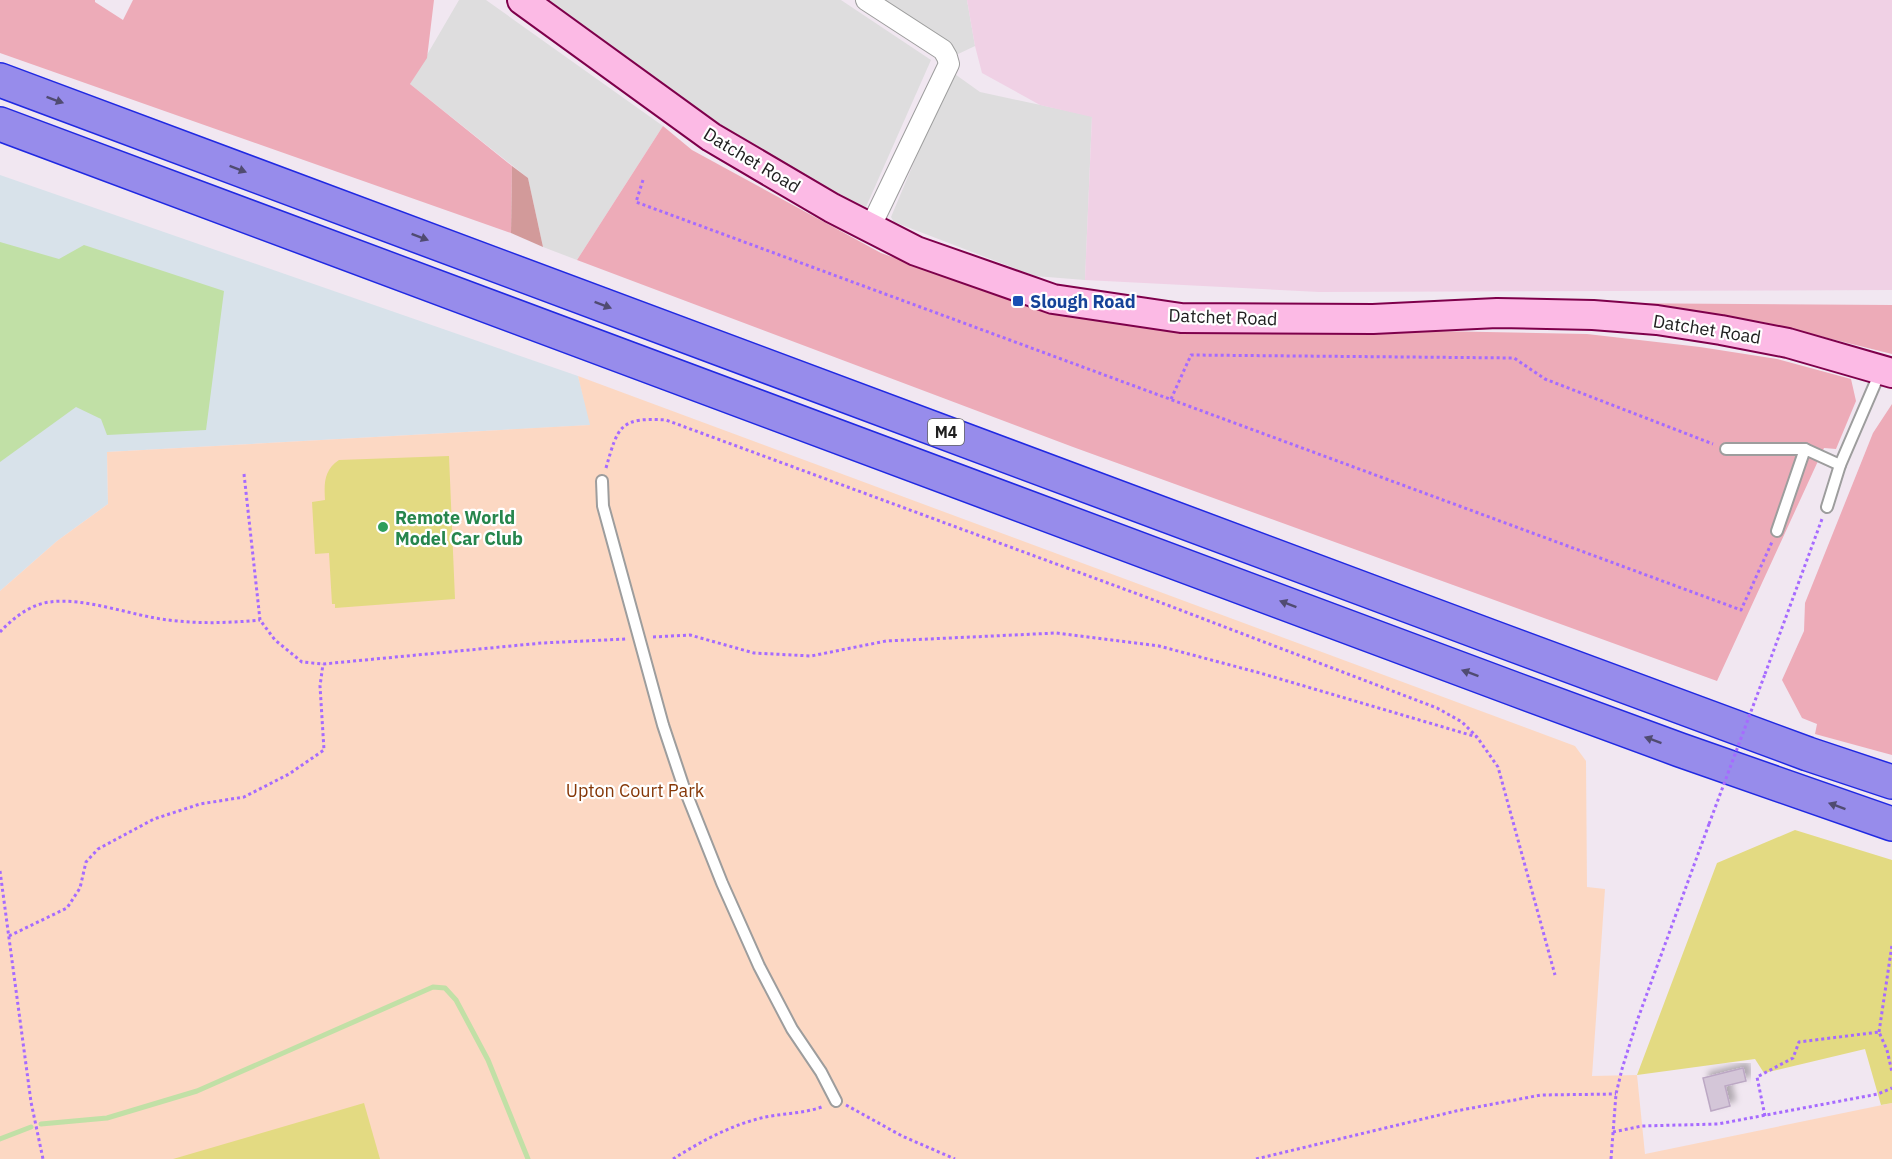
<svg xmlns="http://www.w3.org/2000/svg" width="1892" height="1159" font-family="'IBM Plex Sans',sans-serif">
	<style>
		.residential { fill: #deddde }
		.industrial { fill: #d8e2ea }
		.farmland { fill: #f0d1e5 }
		.grass { fill: #edabb8 }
		.forest { fill: #d29a9a }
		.park { fill: #fcd8c3 }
		.pitch { fill: #e3da82 }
		.water { fill: #c1e0a6 }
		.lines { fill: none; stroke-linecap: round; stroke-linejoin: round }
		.stream { stroke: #c1e0a6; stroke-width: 5 }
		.building { fill: #d4c6d8; stroke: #bca8c4; stroke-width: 1.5; filter: url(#shadow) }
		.service-casing { stroke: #9d9d9d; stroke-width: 14 }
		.minor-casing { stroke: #9d9d9d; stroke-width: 22 }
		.secondary-casing { stroke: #7e004b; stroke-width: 32 }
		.motorway-casing { stroke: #2029e2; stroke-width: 36 }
		.path { stroke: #a66aff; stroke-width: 3; stroke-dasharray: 3 3; stroke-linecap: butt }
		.service { stroke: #fff; stroke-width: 10 }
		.minor { stroke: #fff; stroke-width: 20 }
		.secondary { stroke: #fcbae5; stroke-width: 28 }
		.motorway { stroke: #978ceb; stroke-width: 33 }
		.path-bridge { stroke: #a66aff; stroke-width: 3; stroke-dasharray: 3 3; stroke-linecap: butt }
		.oneway { fill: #504b71 }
		.transit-dot { fill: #1a4fb4; stroke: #fff; stroke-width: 2 }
		.leisure-dot { fill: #2e9e5b; stroke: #fff; stroke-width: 2 }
		.labels { text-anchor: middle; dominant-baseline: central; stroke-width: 4.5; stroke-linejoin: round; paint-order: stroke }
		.shield { fill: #fff; stroke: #636363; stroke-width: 1.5 }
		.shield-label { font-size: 16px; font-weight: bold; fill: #202020 }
		.street-label { font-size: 18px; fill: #202020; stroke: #fff }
		.transit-label { font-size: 18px; font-weight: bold; fill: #164399; stroke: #fff; text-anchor: start }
		.leisure-label { font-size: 18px; font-weight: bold; fill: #27864d; stroke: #fff; text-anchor: start }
		.park-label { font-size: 18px; fill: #853707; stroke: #fff }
	</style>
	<defs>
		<filter id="shadow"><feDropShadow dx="5.5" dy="-5.5" stdDeviation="3" flood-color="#0004"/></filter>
	</defs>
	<rect width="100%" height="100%" fill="#f1e7f1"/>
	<!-- residential -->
	<g class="residential">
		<polygon points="459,0 486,0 663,126 577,260 543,247 528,178 410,84"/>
		<polygon points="538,0 841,0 931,60 866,207 790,172 699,116"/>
		<polygon points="880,0 967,0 975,46 956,55 947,41"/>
		<polygon points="952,72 980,92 1092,116 1085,280 1035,276 894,222 891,217"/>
	</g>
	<!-- industrial -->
	<polygon class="industrial" points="0,175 578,376 591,425 107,452 108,504 57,541 0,591"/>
	<!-- farmland -->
	<polygon class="farmland" points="967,0 1892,0 1892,290 1319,292 1085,280 1092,117 1040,105 982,73 975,46"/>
	<!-- grass -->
	<g class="grass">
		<polygon points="0,0 95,0 95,2 123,20 133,0 434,0 427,58 410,84 512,166 511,233 0,53"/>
		<polygon points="663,126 692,150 881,253 1047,312 1080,316 1328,329 1587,334 1700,347 1777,359 1851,379 1856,401 1836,449 1824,448 1717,681 1073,447 577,260"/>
		<polygon points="1600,303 1892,305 1892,354 1763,322"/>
		<polygon points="1892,404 1892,755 1815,734 1817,724 1802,718 1782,680 1804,631 1805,603 1873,433"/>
	</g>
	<!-- forest -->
	<polygon class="forest" points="512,166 528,178 543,247 511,233"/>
	<!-- park -->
	<polygon class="park" points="578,376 1575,746 1586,761 1587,887 1605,889 1592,1076 1637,1075 1645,1154 1892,1103 1892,1159 0,1159 0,591 57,541 108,504 107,452 590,425"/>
	<!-- pitch -->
	<g class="pitch">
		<path d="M 449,456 L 455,599 L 335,608 L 335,604 L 332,604 L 329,553 L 315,554 L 312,502 L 325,500 C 324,483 324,470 339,460 Z"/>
		<polygon points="1795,830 1892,860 1892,1103 1881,1105 1865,1049 1764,1073 1755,1059 1637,1075 1717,863"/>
		<polygon points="364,1103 380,1159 173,1159"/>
	</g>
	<!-- water -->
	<polygon class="water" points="0,242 59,259 84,245 224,291 206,430 107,435 101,419 76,407 0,462"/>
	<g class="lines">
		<!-- stream -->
		<g class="stream">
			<polyline points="41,1124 107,1118 197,1091 433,987 445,988 456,1000 488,1060 528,1159"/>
			<polyline points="0,1139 31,1127"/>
		</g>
	</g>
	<!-- building -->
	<polygon class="building" points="1743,1068 1746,1081 1725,1086 1730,1106 1711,1111 1703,1078"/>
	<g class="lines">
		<!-- service casing -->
		<g class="service-casing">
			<g id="service">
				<polyline points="1726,449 1805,449"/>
				<polyline points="602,481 603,506 663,725 683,785 722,883 759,966 792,1029 821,1072 836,1101"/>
				<polyline points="1827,507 1840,465 1881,370"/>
				<polyline points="1777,531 1805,449 1840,465"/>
			</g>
		</g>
		<!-- minor casing -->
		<g class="minor-casing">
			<polyline id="minor" points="866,0 943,50 947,57 949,64 870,228"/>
		</g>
		<!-- secondary casing -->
		<g class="secondary-casing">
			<polyline id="secondary" points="522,0 711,137 832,208 916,251 1053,299 1181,318 1373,319 1497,313 1593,315 1657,320 1721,330 1788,343 1892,373"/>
		</g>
		<!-- motorway casing -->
		<g class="motorway-casing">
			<g id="motorway">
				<polyline points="0,80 1492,637 1808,754 1892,782"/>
				<polyline points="0,124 1517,690 1680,750 1892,824"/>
			</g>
		</g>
		<!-- path -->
		<g class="path">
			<polyline points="643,180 636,202 1741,610 1772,542"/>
			<polyline points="1171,399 1191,355 1514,358 1545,379 1713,444"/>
			<path d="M 606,468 C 618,426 620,417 666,420 L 1162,603 L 1437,708 L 1462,722 L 1477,737 L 1498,767 L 1555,975"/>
			<polyline points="244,474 260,620 275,640 302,662 323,664 542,643 626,639"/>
			<path d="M 0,632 C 13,618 31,604 50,602 C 85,597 133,616 168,620 C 199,624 229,623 260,620"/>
			<polyline points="653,637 690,635 754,653 811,656 886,641 1056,633 1159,646 1260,673 1477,737"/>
			<polyline points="1765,674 1822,519"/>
			<polyline points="0,871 31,1102 43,1159"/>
			<polyline points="9,936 67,908 80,888 86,862 98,849 154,819 200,804 244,797 289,774 324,750 320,686 323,664"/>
			<polyline points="1879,1032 1892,945"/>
			<polyline points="846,1105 902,1136 955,1159"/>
			<polyline points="1765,1116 1757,1077 1793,1058 1799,1042 1879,1032 1887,1050 1892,1072"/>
			<polyline points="1613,1132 1642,1126 1718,1124 1878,1094 1892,1088"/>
			<path d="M 673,1159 C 700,1142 729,1126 761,1118 C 781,1113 805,1114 824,1106"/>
			<polyline points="1256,1159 1456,1111 1541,1095 1616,1094"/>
			<polyline points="1611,1159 1616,1094 1622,1069 1637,1021 1709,824"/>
		</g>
		<!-- service -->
		<use href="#service" class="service"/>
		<!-- minor -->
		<use href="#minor" class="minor"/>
		<!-- secondary -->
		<use href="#secondary" class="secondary"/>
		<!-- motorway -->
		<use href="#motorway" class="motorway"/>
		<!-- path-bridge -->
		<polyline class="path-bridge" points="1709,824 1765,674"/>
	</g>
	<!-- one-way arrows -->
	<defs><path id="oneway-solid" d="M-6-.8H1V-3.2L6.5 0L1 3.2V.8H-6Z" transform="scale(1.5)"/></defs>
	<g class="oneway">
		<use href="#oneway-solid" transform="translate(55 100) rotate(20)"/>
		<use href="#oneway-solid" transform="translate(238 169) rotate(21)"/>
		<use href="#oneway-solid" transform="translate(420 237) rotate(21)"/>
		<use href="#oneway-solid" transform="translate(603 305) rotate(21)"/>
		<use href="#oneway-solid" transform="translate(1288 604) rotate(-159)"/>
		<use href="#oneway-solid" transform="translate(1470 673) rotate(-160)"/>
		<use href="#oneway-solid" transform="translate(1653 740) rotate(-160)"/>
		<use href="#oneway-solid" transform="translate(1837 806) rotate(-160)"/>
	</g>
	<!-- markers -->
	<rect class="transit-dot" x="1012" y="295" width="12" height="12" rx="3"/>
	<circle class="leisure-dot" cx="383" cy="527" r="6"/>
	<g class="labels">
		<!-- shield labels -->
		<rect class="shield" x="928" y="419" width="36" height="26" rx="4.5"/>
		<g class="shield-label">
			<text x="946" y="432">M4</text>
		</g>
		<!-- street labels -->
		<g class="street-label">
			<text transform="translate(752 160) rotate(31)">Datchet Road</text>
			<text transform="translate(1223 317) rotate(2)">Datchet Road</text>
			<text transform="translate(1707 329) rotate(9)">Datchet Road</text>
		</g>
		<!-- transit labels -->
		<g class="transit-label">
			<text x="1030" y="301">Slough Road</text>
		</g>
		<!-- leisure labels -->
		<g class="leisure-label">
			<text x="395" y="517">Remote World<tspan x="395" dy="21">Model Car Club</tspan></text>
		</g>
		<!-- park labels -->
		<g class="park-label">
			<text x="635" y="790">Upton Court Park</text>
		</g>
	</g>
</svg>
